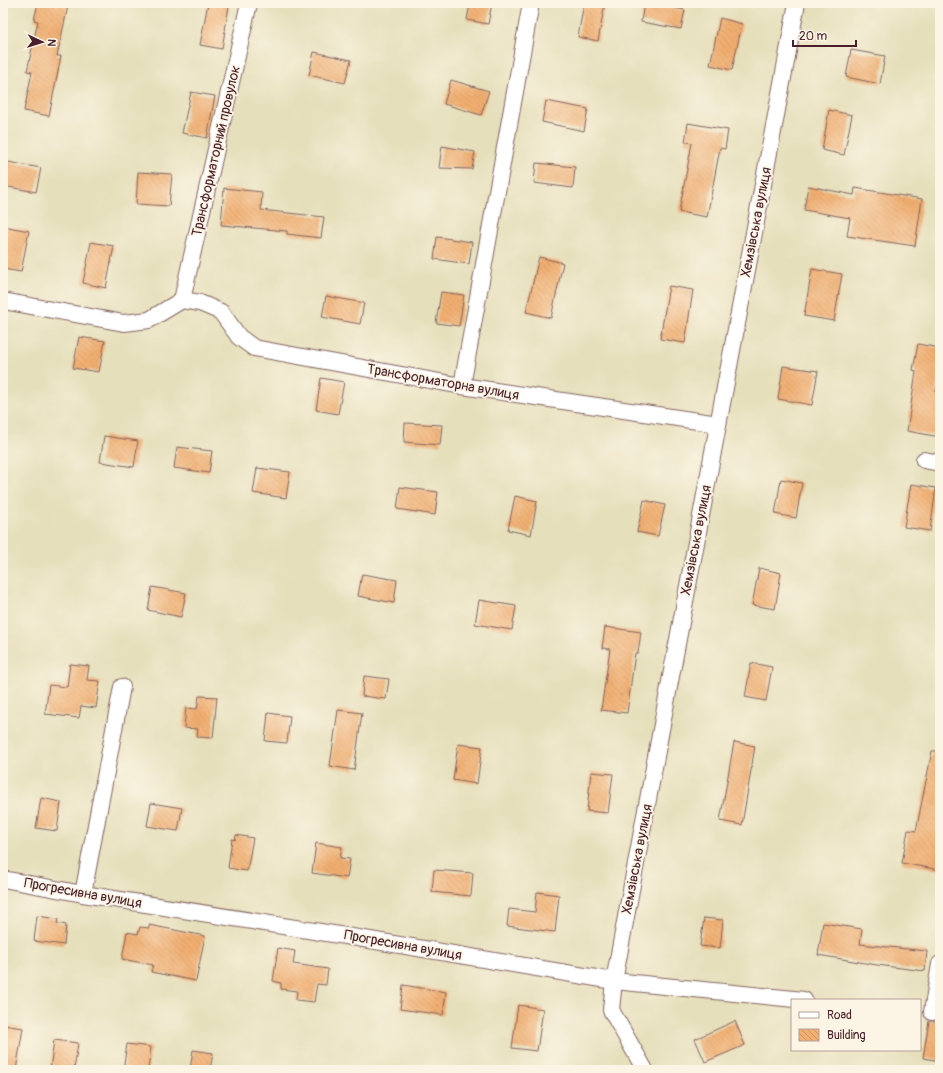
<svg xmlns="http://www.w3.org/2000/svg" width="943" height="1073" font-family="Pangolin,sans-serif">
	<style>
		.building { fill: url(#building-back-hatch) }
		.lines { fill: none; stroke-linecap: round; stroke-linejoin: round }
		.street-casing { stroke: #81625d; stroke-width: 18 }
		.street { stroke: #fff; stroke-width: 16 }
		.labels { text-anchor: middle; dominant-baseline: central; stroke-width: 3.5; stroke-linejoin: round; paint-order: stroke }
		.street-label { font-size: 14px; fill: #4a1f2b; stroke: #fcf5e5 }
	</style>
	<defs>
		<pattern id="building-back-hatch" width="6" height="6" patternUnits="userSpaceOnUse"><rect width="6" height="6" fill="#f1af71"/><path d="M-1 5l2 2M0 0l6 6M5-1l2 2" fill="none" stroke="#d09662"/></pattern>
	</defs>
	<rect width="100%" height="100%" fill="#fcf5e5"/>
	<filter id="ink" filterUnits="userSpaceOnUse"><feTurbulence type="fractalNoise" baseFrequency=".025" numOctaves="2"/><feDisplacementMap in="SourceGraphic" scale="8" xChannelSelector="R" yChannelSelector="G"/><feConvolveMatrix kernelMatrix="1 2 1 2 8 2 1 2 1" color-interpolation-filters="sRGB"/></filter>
	<filter id="wash" filterUnits="userSpaceOnUse"><feTurbulence type="fractalNoise" baseFrequency=".012" numOctaves="4" result="noise"/><feDisplacementMap in="SourceGraphic" scale="16" xChannelSelector="R" yChannelSelector="G"/><feGaussianBlur stdDeviation="0.9" result="paint"/><feColorMatrix in="noise" values="0 0 0 0 0 0 0 0 0 0 0 0 0 0 0 0 0 1.4 0 .05"/><feComposite in="paint" operator="in"/></filter>
	<g filter="url(#wash)">
		<rect width="100%" height="100%" fill="#e6dfbb"/>
		<g id="blocks">
			<!-- building -->
			<g class="building">
				<polygon points="38,3 54,3 68,6 57,56 61,56 49,116 24,111 32,72 27,71 38,21 34,20"/>
				<polygon points="208,3 229,6 222,49 200,45"/>
				<polygon points="470,3 492,3 488,24 467,20"/>
				<polygon points="584,3 605,3 598,41 578,37"/>
				<polygon points="644,3 685,10 681,29 641,22"/>
				<polygon points="720,18 742,24 732,70 710,65"/>
				<polygon points="851,50 885,56 880,84 846,77"/>
				<polygon points="314,52 351,60 345,83 309,75"/>
				<polygon points="451,80 489,91 481,115 444,104"/>
				<polygon points="191,92 215,96 207,138 182,133"/>
				<polygon points="546,101 588,109 584,131 542,122"/>
				<polygon points="829,110 852,115 844,155 822,150"/>
				<polygon points="688,123 728,130 725,149 720,148 707,217 679,212 692,143 685,142"/>
				<polygon points="442,146 475,152 472,169 439,168"/>
				<polygon points="8,162 41,168 36,192 3,186"/>
				<polygon points="536,163 575,167 573,188 534,183"/>
				<polygon points="138,172 172,174 169,206 136,204"/>
				<polygon points="808,186 854,195 855,188 922,199 915,246 847,236 850,218 804,210"/>
				<polygon points="224,188 262,192 261,210 324,217 321,238 287,234 287,231 221,225"/>
				<polygon points="3,226 29,231 21,272 3,269"/>
				<polygon points="437,237 472,242 469,264 434,259"/>
				<polygon points="91,242 114,246 106,288 83,283"/>
				<polygon points="539,257 563,263 551,318 526,312"/>
				<polygon points="812,269 842,274 834,321 804,316"/>
				<polygon points="669,286 693,290 685,343 660,339"/>
				<polygon points="441,292 464,295 459,326 436,323"/>
				<polygon points="326,296 364,303 360,324 322,317"/>
				<polygon points="79,337 105,341 99,372 73,368"/>
				<polygon points="918,344 940,348 940,370 936,392 940,392 940,437 907,431 916,371 913,370"/>
				<polygon points="783,366 818,371 812,405 778,399"/>
				<polygon points="321,378 344,382 338,414 316,410"/>
				<polygon points="405,423 442,425 440,445 404,442"/>
				<polygon points="104,436 138,441 134,467 100,462"/>
				<polygon points="177,447 212,451 209,473 174,468"/>
				<polygon points="257,468 290,472 286,498 253,493"/>
				<polygon points="781,479 802,483 796,518 775,514"/>
				<polygon points="911,484 936,488 930,531 904,527"/>
				<polygon points="400,487 438,492 435,515 397,509"/>
				<polygon points="515,496 537,501 531,535 508,530"/>
				<polygon points="644,500 665,505 658,536 637,532"/>
				<polygon points="759,568 781,573 775,609 752,605"/>
				<polygon points="362,574 397,580 394,603 358,596"/>
				<polygon points="152,587 186,593 181,617 148,610"/>
				<polygon points="479,600 516,606 512,630 475,624"/>
				<polygon points="605,627 641,632 638,653 635,653 627,713 601,710 610,649 602,648"/>
				<polygon points="751,663 772,667 766,701 745,697"/>
				<polygon points="70,664 89,666 87,680 100,681 96,708 81,706 79,718 45,714 49,685 67,687"/>
				<polygon points="364,676 389,679 386,699 362,696"/>
				<polygon points="199,696 217,697 213,738 197,737 198,729 184,728 186,708 197,709"/>
				<polygon points="338,710 362,713 354,770 330,766"/>
				<polygon points="268,713 290,716 287,743 265,741"/>
				<polygon points="734,742 755,746 742,825 720,821"/>
				<polygon points="458,744 482,747 477,784 453,780"/>
				<polygon points="932,751 940,751 940,870 902,863 908,830 916,831"/>
				<polygon points="591,772 613,774 608,813 587,811"/>
				<polygon points="41,798 61,802 57,831 36,828"/>
				<polygon points="151,803 182,808 178,831 147,826"/>
				<polygon points="236,835 253,838 247,871 228,868 232,839 235,840"/>
				<polygon points="316,843 342,847 340,858 350,859 347,878 312,873"/>
				<polygon points="434,870 473,873 471,896 432,892"/>
				<polygon points="537,892 559,895 555,932 507,926 509,909 535,912"/>
				<polygon points="37,916 58,919 57,923 66,925 64,945 34,941"/>
				<polygon points="704,918 723,920 720,948 700,946"/>
				<polygon points="823,923 862,929 860,944 927,951 925,971 877,965 818,955"/>
				<polygon points="149,925 205,936 196,981 151,972 153,965 122,959 127,932 138,934 140,927 149,928"/>
				<polygon points="278,948 295,951 293,964 328,969 326,985 317,984 314,1002 296,1000 297,991 281,989 281,983 273,981"/>
				<polygon points="403,985 446,992 443,1015 400,1009"/>
				<polygon points="518,1005 543,1009 537,1051 512,1048"/>
				<polygon points="940,1017 940,1061 923,1058 929,1021 936,1021"/>
				<polygon points="735,1021 745,1045 705,1062 695,1039"/>
				<polygon points="3,1025 23,1028 16,1070 3,1070"/>
				<polygon points="54,1040 78,1043 74,1070 50,1070"/>
				<polygon points="127,1044 151,1047 148,1070 123,1070"/>
				<polygon points="193,1050 213,1053 210,1070 190,1070"/>
			</g>
		</g>
	</g>
	<g filter="url(#ink)">
		<use href="#blocks" fill-opacity="0" stroke="#81625d" stroke-width="1"/>
		<g class="lines">
			<!-- street casing -->
			<g class="street-casing">
				<g id="street">
					<polyline points="182,300 249,3"/>
					<polyline points="3,301 124,323 149,320 182,300 200,303 221,312 239,337 254,348 462,386 718,424"/>
					<polyline points="462,386 531,3"/>
					<polyline points="924,460 940,463"/>
					<polyline points="3,879 83,894 358,938 614,981 804,1000"/>
					<polyline points="83,894 122,687"/>
					<polyline points="932,1012 940,964"/>
					<polyline points="645,1070 611,1010 614,981 797,3"/>
				</g>
			</g>
			<!-- street -->
			<use href="#street" class="street"/>
		</g>
	</g>
	<g class="labels">
		<!-- street labels -->
		<g class="street-label">
			<text transform="translate(216 151) rotate(-77)">Трансформаторний провулок</text>
			<text transform="translate(756 222) rotate(-79)">Хемзівська вулиця</text>
			<text transform="translate(443 382) rotate(10)">Трансформаторна вулиця</text>
			<text transform="translate(696 540) rotate(-79)">Хемзівська вулиця</text>
			<text transform="translate(637 859) rotate(-79)">Хемзівська вулиця</text>
			<text transform="translate(83 893) rotate(10)">Прогресивна вулиця</text>
			<text transform="translate(403 945) rotate(10)">Прогресивна вулиця</text>
		</g>
	</g>
	<!-- margin -->
	<rect width="943" height="1073" fill="none" stroke="#fcf5e5" stroke-width="16"/>
	<!-- legend -->
	<rect x="791" y="999" width="130" height="52" fill="#fcf5e5" stroke="#b59f9b"/>
	<rect x="799" y="1012" width="20" height="6" fill="#ffffff" stroke="#b59f9b"/>
	<text x="827" y="1019" font-size="12" fill="#4a1f2b">Road</text>
	<rect x="799" y="1029" width="20" height="12" fill="url(#building-back-hatch)" stroke="#b59f9b"/>
	<text x="827" y="1039" font-size="12" fill="#4a1f2b">Building</text>
	<!-- north arrow -->
	<g transform="translate(42 42) rotate(94)" stroke="#fcf5e5" stroke-width="3" paint-order="stroke">
	<path d="M0-3L7 15L0 10L-7 15Z" fill="#4a1f2b"/>
	<text y="-6" font-size="11" font-weight="bold" text-anchor="middle" fill="#4a1f2b">N</text>
	</g>
	<!-- scale -->
	<path d="M793 40v6h63v-6" fill="none" stroke="#4a1f2b" stroke-width="2"/>
	<text x="799" y="40" font-size="12" fill="#4a1f2b" stroke="#fcf5e5" stroke-width="3" paint-order="stroke">20 m</text>
</svg>
